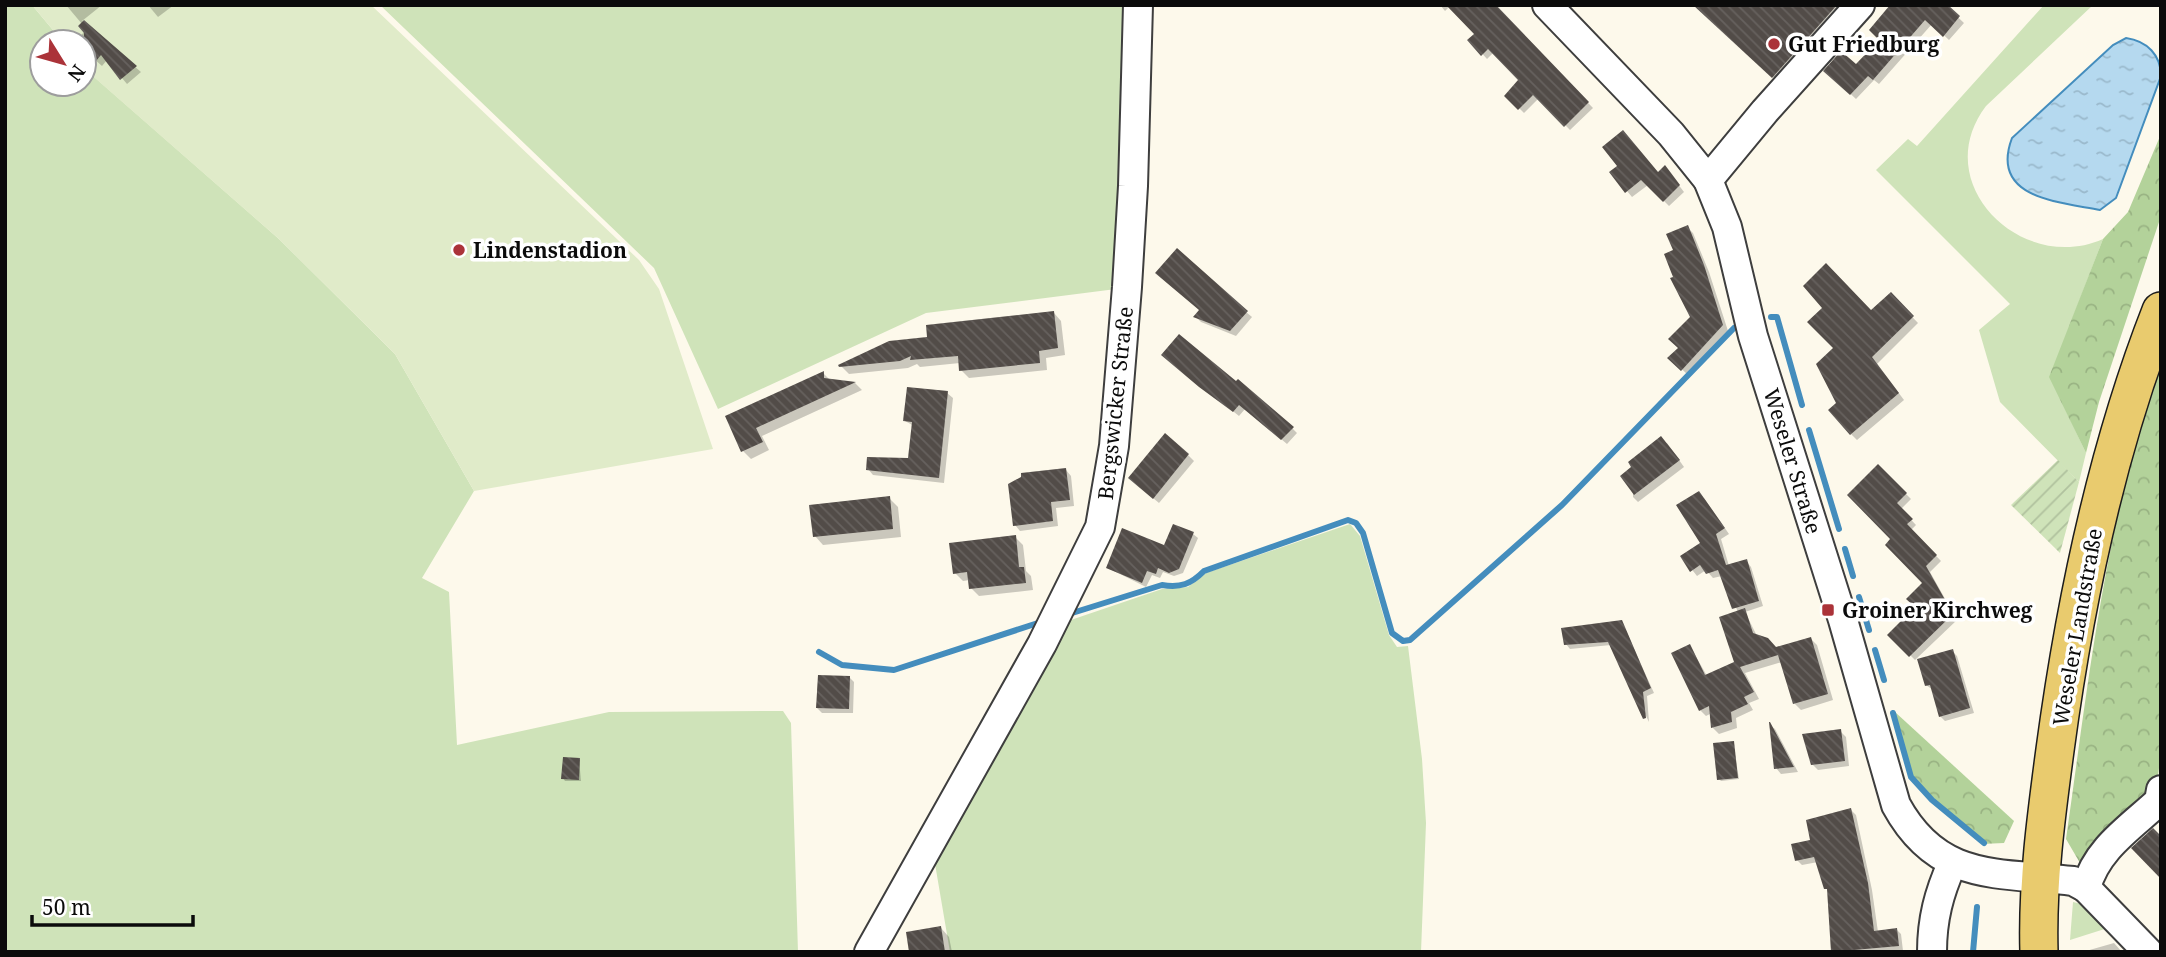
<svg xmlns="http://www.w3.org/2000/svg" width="2166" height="957" font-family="'Noto Serif',serif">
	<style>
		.grass { fill: #cfe3b9 }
		.forest { fill: url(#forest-crowns) }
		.garden { fill: url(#garden-furrows) }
		.pitch { fill: #e0ebc9 }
		.water { fill: url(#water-ripples); stroke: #448dbd; stroke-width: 2 }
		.shadow { fill: #0003 }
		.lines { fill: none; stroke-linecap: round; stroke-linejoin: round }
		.stream { stroke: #448dbd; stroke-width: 6 }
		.building { fill: url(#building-back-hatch) }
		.minor-casing { stroke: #3e3e3e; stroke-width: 32 }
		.major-casing { stroke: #1c1c1c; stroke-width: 40 }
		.minor { stroke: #fff; stroke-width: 28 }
		.major { stroke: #e9cb6e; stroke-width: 37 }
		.poi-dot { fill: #ab3339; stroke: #fff; stroke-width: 2.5 }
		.labels { text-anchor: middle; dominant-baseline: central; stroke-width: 7; stroke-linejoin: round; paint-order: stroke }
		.poi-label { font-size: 21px; font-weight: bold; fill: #0b0b0b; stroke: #fff; text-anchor: start }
		.street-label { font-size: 21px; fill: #0b0b0b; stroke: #fff }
	</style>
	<defs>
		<pattern id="forest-crowns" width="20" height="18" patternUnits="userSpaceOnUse" patternTransform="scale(1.75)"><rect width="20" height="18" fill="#b3d29a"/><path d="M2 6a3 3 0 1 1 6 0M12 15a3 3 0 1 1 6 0" fill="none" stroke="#99b383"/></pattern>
		<pattern id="garden-furrows" width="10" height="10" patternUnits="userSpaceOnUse" patternTransform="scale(1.75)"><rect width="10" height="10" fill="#cfe3b9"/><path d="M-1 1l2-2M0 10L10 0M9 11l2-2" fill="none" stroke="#b0c19e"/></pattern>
		<pattern id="water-ripples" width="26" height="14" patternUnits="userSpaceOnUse" patternTransform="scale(1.75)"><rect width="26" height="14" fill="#b5d9ef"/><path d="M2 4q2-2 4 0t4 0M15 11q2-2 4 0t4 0" fill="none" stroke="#9ab9cc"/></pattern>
		<pattern id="building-back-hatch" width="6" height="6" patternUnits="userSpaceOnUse" patternTransform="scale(1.75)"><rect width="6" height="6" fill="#524c48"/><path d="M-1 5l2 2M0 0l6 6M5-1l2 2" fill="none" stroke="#66615e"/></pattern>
	</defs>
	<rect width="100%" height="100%" fill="#fdf9eb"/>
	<!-- grass -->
	<g class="grass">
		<polygon points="5,5 32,5 63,42 42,42 42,84 84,84 84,68 279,239 395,354 474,491 422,578 449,592 457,745 609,712 783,711 791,723 798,952 5,952"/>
		<polygon points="380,5 1128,5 1116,289 926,313 718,409 654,268"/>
		<path d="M 2044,5 L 2093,5 L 1986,106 C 1927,184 2023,275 2103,239 L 2050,377 L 2086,453 L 2079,482 L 2000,402 L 1979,330 L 2010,304 L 1876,170 L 1908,139 L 1917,146 Z"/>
		<polygon points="1350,524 1360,536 1389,635 1397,647 1408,646 1422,759 1426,823 1421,952 950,952 934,858 1065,622 1162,589 1188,587 1206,573"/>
		<polygon points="2073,902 2090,906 2114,926 2070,940"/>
	</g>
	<!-- forest -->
	<g class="forest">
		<polygon points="2161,134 2161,216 2099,402 2086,453 2049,377 2103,239 2128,212"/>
		<path d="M 2161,361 L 2161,753 L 2155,798 L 2080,863 L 2066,839 C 2089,678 2106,516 2161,361 Z"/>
		<polygon points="1895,712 2014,821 2004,843 1982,844 1930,801 1910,777 1891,713"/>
	</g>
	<!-- garden -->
	<polygon class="garden" points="2058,460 2079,482 2060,553 2011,505"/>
	<!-- pitch -->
	<polygon class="pitch" points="32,5 371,5 639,260 659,289 713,449 474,491 395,354 279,239 88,72 84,68 84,42 63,42"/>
	<!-- water -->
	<path class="water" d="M 2126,38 C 2147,41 2161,55 2161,76 L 2116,198 L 2100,210 C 2060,202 1989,199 2012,138 L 2113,45 Z"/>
	<!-- shadow -->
	<g class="shadow">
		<polygon points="66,5 102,5 82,21 141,72 127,84 107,60 102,66 84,50 84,42 75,42 85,31 82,24"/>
		<polygon points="148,5 174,5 158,17"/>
		<polygon points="1440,5 1493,5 1593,108 1570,130 1539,98 1524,113 1507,96 1521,80 1494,52 1487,59 1470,40 1476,34 1450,6 1445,11"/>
		<polygon points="1695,5 1853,5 1782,85"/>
		<polygon points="1945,5 1964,23 1949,40 1932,24 1879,84 1874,80 1856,99 1826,71 1856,67 1882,40"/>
		<polygon points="1665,167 1684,192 1669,206 1648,185 1632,197 1611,172 1658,174"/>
		<polygon points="1687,227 1693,233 1709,272 1728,331 1688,375 1670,358 1680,348 1692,317 1675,278 1675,251"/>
		<polygon points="1891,295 1918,323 1877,364 1904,400 1857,440 1851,434 1839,404 1871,313"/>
		<polygon points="1246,312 1252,317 1236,336 1201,322 1196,317"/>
		<polygon points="1054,313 1061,321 1065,355 1046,358 1047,370 969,378 961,370 960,363 920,367 917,364 908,368 849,374 841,366"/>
		<polygon points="1169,360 1292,428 1297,433 1287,444 1245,409 1239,416"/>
		<polygon points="823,373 831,381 855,383 862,390 762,436 769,450 751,459 743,451 728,417"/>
		<polygon points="947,393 953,398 944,483 873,475 868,469 910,460 914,426 905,421"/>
		<polygon points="1667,443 1684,467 1638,502 1633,497 1633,490"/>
		<polygon points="1188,455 1194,461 1159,503 1135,483"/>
		<polygon points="1878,466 1911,499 1901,509 1916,525 1911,530 1941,561 1930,572 1957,620 1915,660 1890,635 1917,608 1925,583 1893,539"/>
		<polygon points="1066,470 1071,476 1074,506 1056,508 1058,526 1020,531 1015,525"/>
		<polygon points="889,498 898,507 901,537 823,545 815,536"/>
		<polygon points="1704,498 1729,534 1721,539 1729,566 1746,561 1751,567 1763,606 1745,612 1757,636 1776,649 1811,639 1817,645 1833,700 1801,710 1794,703 1782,662 1745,673 1759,699 1749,703 1753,710 1736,718 1737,728 1719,734 1713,728 1712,713 1706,716 1700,710 1690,646 1707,676 1736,663 1738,612 1722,576 1713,578 1706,570 1697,576 1682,557 1703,543"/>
		<polygon points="1193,534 1198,538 1183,573 1174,576 1163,572 1160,578 1152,575 1146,587 1108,568"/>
		<polygon points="1015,537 1023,545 1026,571 1031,576 1033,590 979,596 971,588 970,580 963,581 955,573"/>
		<polygon points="1622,622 1654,693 1647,696 1649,722 1611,645 1570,649 1566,644"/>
		<polygon points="1952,651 1957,656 1974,713 1945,721 1940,716 1933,690 1926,685"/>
		<polygon points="849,677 854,682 853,713 822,713 817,708"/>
		<polygon points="1771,726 1775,729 1798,772 1781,774 1776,768"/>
		<polygon points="1840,731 1846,737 1849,766 1818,770 1812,764"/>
		<polygon points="1733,743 1739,779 1721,781 1719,779"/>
		<polygon points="579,759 581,781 565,781 563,778"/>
		<polygon points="1851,810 1856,815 1872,890 1878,932 1896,929 1901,934 1903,951 1819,952 1833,950 1829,892 1818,862 1802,865 1797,860 1813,841"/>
		<polygon points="941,928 949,937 952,952 910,952"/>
		<polygon points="2114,943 2122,952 2086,951"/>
	</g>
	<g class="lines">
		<!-- stream -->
		<g class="stream">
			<polyline points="1771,317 1777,317 1802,405"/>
			<polyline points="1809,430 1839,529"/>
			<polyline points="1845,549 1853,576"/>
			<polyline points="1859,597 1869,630"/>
			<path d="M 1069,614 L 1162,585 C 1181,588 1191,584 1204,571 L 1348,520 L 1356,523 L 1363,533 L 1392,633 L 1403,641 L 1410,640 L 1562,505 L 1734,328"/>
			<polyline points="1875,650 1884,680"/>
			<polyline points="819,652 842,665 894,670 1041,622"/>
			<polyline points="1893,713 1911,777 1932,800 1984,843"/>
			<polyline points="1973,952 1977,907"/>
		</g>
	</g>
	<!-- building -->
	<g class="building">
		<polygon points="1446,5 1496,5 1589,102 1564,127 1533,95 1518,110 1504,96 1518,80 1488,49 1481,56 1467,40 1474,34"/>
		<polygon points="1693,5 1837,5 1772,78"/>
		<polygon points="1890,5 1948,5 1960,16 1943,37 1925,20 1873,80 1868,76 1850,95 1823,71 1841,51 1856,64 1879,40 1869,30"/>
		<polygon points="84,20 137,66 120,80 101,55 96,61 84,51 84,33 78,26"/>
		<polygon points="1623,130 1658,172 1665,165 1680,185 1663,202 1641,180 1625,193 1609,172 1617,166 1602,147"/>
		<polygon points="1688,225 1704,265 1723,325 1681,371 1667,358 1678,348 1668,339 1690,317 1670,278 1673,277 1664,254 1673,250 1666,234"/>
		<polygon points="1177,248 1248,311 1230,331 1193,317 1199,310 1155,273"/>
		<polygon points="1826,263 1871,310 1891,292 1914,316 1872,357 1899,393 1850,435 1828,410 1836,403 1816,364 1833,348 1807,322 1822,308 1803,286"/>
		<polygon points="1054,311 1058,348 1039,351 1040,363 959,371 958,356 910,360 911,356 900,361 839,367 838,365 889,341 927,337 926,325"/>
		<polygon points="1179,334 1236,381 1238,379 1294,427 1281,440 1239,405 1233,412 1199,387 1161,355"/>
		<polygon points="824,371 824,378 856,382 756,428 763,442 741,452 725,416"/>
		<polygon points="907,387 948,391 939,478 866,470 867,457 908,458 912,422 903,421"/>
		<polygon points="1165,433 1189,454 1153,499 1128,478"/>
		<polygon points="1661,436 1680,460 1634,495 1620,476 1631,467 1628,462"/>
		<polygon points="1878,464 1907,493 1897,503 1913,519 1907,524 1937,555 1926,566 1953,614 1909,657 1887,635 1915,607 1906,599 1922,583 1885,545 1890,539 1847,495"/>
		<polygon points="1066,468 1070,500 1051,502 1053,521 1013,526 1008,484 1021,477 1021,473"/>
		<polygon points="1699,491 1725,528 1716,534 1726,565 1747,559 1759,601 1732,609 1718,570 1706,574 1700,565 1690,572 1680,556 1700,543 1676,505"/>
		<polygon points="890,496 893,529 813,537 809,505"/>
		<polygon points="1173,524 1194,532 1179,569 1169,573 1158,568 1156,574 1147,571 1142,583 1106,568 1122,528 1164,545"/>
		<polygon points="1016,535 1019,567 1024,567 1026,583 969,589 967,572 953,574 949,543"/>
		<polygon points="1745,608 1753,633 1768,638 1776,647 1811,637 1828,694 1793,704 1778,655 1740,667 1754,692 1744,697 1748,704 1731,712 1732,722 1711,728 1709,706 1699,711 1671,653 1690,644 1705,675 1734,662 1719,617"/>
		<polygon points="1622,620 1651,688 1643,692 1646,718 1643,719 1608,642 1564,645 1561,628"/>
		<polygon points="1953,649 1970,708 1939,717 1930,685 1925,686 1917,659"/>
		<polygon points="818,675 850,676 849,709 816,708"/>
		<polygon points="1769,722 1770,722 1794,767 1774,769"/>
		<polygon points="1841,729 1845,761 1811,765 1802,734"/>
		<polygon points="1734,741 1738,778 1717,780 1713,743"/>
		<polygon points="563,757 580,758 579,780 561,779"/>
		<polygon points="1851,808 1868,883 1874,931 1897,928 1899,946 1831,952 1827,889 1824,889 1814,857 1795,861 1791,844 1810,840 1806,820"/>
		<polygon points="2153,828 2161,836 2161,879 2131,848"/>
		<polygon points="941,926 945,952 909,952 906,932"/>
	</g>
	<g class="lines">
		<!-- minor casing -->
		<g class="minor-casing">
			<g id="minor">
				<path d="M 1547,5 L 1671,134 L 1708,180 L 1727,227 L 1753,336 L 1843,620 L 1896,805 C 1938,882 1997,872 2073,881 L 2086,888 L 2148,952"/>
				<polyline points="1708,180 1765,111 1860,5"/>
				<path d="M 2086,888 C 2096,849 2131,827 2159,801 L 2161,790"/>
				<polyline points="869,952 1042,644 1100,527 1114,446 1127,287 1133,186 1138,5"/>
				<path d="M 1932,952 C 1932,919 1939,893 1952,864"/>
			</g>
		</g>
		<!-- major casing -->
		<g class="major-casing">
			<path id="major" d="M 2039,952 C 2037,884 2046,817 2055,750 C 2075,601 2106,451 2161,311"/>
		</g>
		<!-- minor -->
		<use href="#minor" class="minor"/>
		<!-- major -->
		<use href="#major" class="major"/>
	</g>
	<!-- markers -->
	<g class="poi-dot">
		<circle cx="1774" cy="44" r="7"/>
		<circle cx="459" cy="250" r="7"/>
		<rect x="1821" y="603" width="14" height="14" rx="3.5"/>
	</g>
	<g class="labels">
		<!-- poi labels -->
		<g class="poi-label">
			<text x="1788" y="44">Gut Friedburg</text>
			<text x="473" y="250">Lindenstadion</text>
			<text x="1842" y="610">Groiner Kirchweg</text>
		</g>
		<!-- street labels -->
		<g class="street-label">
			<text transform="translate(1115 403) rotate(-84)">Bergswicker Straße</text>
			<text transform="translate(1793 461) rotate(73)">Weseler Straße</text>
			<text transform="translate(2077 627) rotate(-80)">Weseler Landstraße</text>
		</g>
	</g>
	<!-- border -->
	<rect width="2166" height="957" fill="none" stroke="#0b0b0b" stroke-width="14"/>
	<!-- north arrow -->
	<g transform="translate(63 63) rotate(127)"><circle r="33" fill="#ffffff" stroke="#9d9d9d" stroke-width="2"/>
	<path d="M0-5L12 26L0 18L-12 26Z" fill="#ab3339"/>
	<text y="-10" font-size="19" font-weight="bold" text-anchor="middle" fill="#0b0b0b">N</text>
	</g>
	<!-- scale -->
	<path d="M32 915v10h161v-10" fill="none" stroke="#0b0b0b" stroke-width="3.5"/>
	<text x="42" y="915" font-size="21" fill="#0b0b0b" stroke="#ffffff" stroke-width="5" paint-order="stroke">50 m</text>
</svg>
